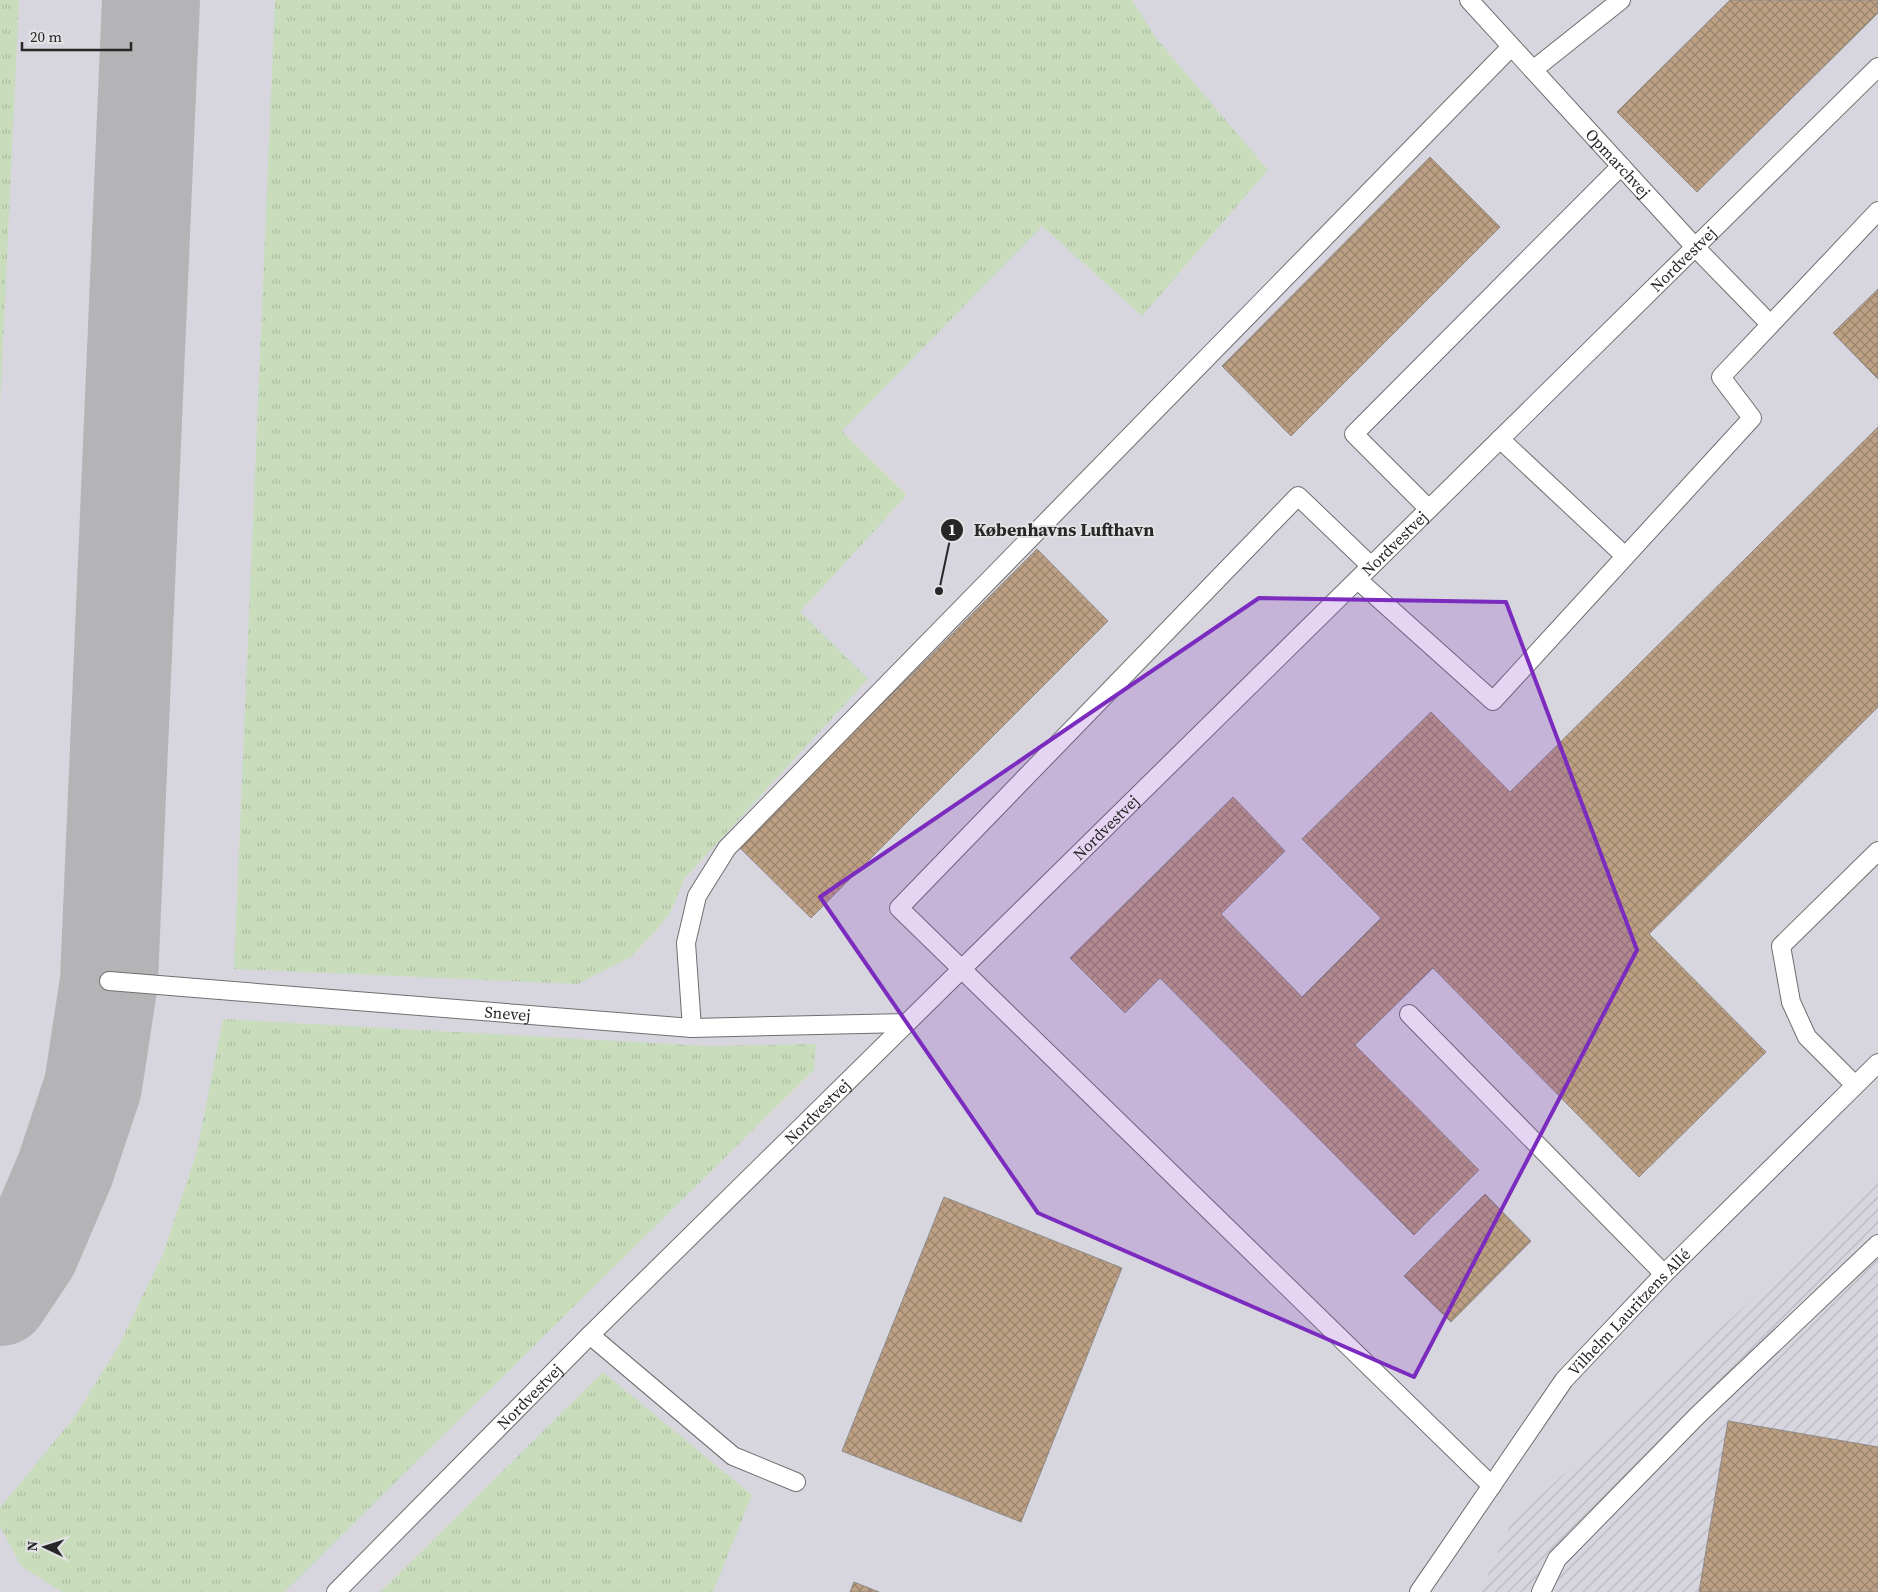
<svg xmlns="http://www.w3.org/2000/svg" width="1878" height="1592" font-family="'Source Serif 4',serif">
	<style>
		.built { fill: #d7d6df }
		.industrial { fill: url(#industrial-furrows) }
		.grass { fill: url(#grass-tufts) }
		.lines { fill: none; stroke-linecap: round; stroke-linejoin: round }
		.taxiway { stroke: #b4b4b6; stroke-width: 98 }
		.building { fill: url(#building-cross-hatch); stroke: #8c8a89 }
		.service-casing { stroke: #6f6f71; stroke-width: 20 }
		.service { stroke: #fff; stroke-width: 18 }
		.marked { fill: #7b2cbf; fill-opacity: 0.2; stroke: #7b2cbf; stroke-width: 4; stroke-linejoin: round }
		.labels { text-anchor: middle; dominant-baseline: central; stroke-width: 4; stroke-linejoin: round; paint-order: stroke }
		.street-label { font-size: 16px; fill: #272727; stroke: #e3e3e5 }
		.leader { fill: none; stroke: #272727; stroke-width: 2 }
		.callout-dot { fill: #272727; stroke: #e3e3e5; stroke-width: 2 }
		.mark-label { font-size: 15px; text-anchor: middle; font-weight: bold; fill: #fff }
		.callout-label { font-size: 18px; text-anchor: middle; font-weight: bold; fill: #272727; stroke: #e3e3e5; stroke-width: 4; stroke-linejoin: round; paint-order: stroke }
	</style>
	<defs>
		<pattern id="industrial-furrows" width="10" height="10" patternUnits="userSpaceOnUse" patternTransform="scale(1.25)"><rect width="10" height="10" fill="#d7d6df"/><path d="M-1 1l2-2M0 10L10 0M9 11l2-2" fill="none" stroke="#b9b8bf"/></pattern>
		<pattern id="grass-tufts" width="24" height="20" patternUnits="userSpaceOnUse" patternTransform="scale(1.25)"><rect width="24" height="20" fill="#c9dcbc"/><path d="M3 7l-1-3M5 7V3M7 7l1-3M15 17l-1-3M17 17v-4M19 17l1-3" fill="none" stroke="#adbda2"/></pattern>
		<pattern id="building-cross-hatch" width="8" height="8" patternUnits="userSpaceOnUse" patternTransform="scale(1.25)"><rect width="8" height="8" fill="#bea184"/><path d="M0 0l8 8M0 8l8-8" fill="none" stroke="#9a836c"/></pattern>
	</defs>
	<rect width="100%" height="100%" fill="#e3e3e5"/>
	<!-- built -->
	<polygon class="built" points="0,0 1878,0 1878,1183 1511,1523 1480,1592 0,1592"/>
	<!-- industrial -->
	<polygon class="industrial" points="1878,1182 1878,1592 1480,1592 1511,1523"/>
	<!-- grass -->
	<g class="grass">
		<polygon points="0,0 19,0 0,408"/>
		<polygon points="275,0 1132,0 1156,38 1268,170 1142,316 1042,226 842,431 907,495 800,612 868,679 685,878 671,911 656,931 631,957 578,984 234,969"/>
		<polygon points="223,1019 707,1046 816,1044 814,1070 284,1592 62,1592 21,1566 0,1526 0,1508 76,1415 118,1347 163,1254 197,1151"/>
		<polygon points="603,1372 752,1495 713,1592 380,1592"/>
	</g>
	<g class="lines">
		<!-- taxiway -->
		<polyline class="taxiway" points="0,1297 30,1252 65,1170 93,1086 109,981 151,0"/>
	</g>
	<!-- building -->
	<g class="building">
		<polygon points="1730,0 1878,0 1878,13 1697,192 1617,112"/>
		<polygon points="1430,157 1500,227 1291,436 1222,366"/>
		<polygon points="1878,289 1878,379 1833,333"/>
		<polygon points="1878,427 1878,707 1649,934 1766,1052 1639,1177 1433,968 1355,1045 1479,1170 1414,1235 1160,978 1125,1013 1070,958 1233,797 1285,851 1221,914 1302,997 1381,918 1302,839 1431,712 1510,792"/>
		<polygon points="1037,549 1108,621 811,918 739,847"/>
		<polygon points="1485,1194 1531,1241 1451,1322 1404,1276"/>
		<polygon points="944,1197 1122,1268 1021,1522 842,1451"/>
		<polygon points="1728,1421 1878,1447 1878,1592 1699,1592"/>
		<polygon points="854,1582 879,1592 850,1592"/>
	</g>
	<g class="lines">
		<!-- service casing -->
		<g class="service-casing">
			<g id="service">
				<path id="s1" d="M 1469,0 L 1695,247 L 1770,324"/>
				<polyline points="1533,70 1621,0"/>
				<polyline points="1500,439 1625,556"/>
				<polyline points="1429,509 1354,434 1621,166"/>
				<polyline points="1371,566 1298,496 899,908 1492,1486"/>
				<polyline points="1358,580 1493,701 1752,418 1721,377 1878,211"/>
				<path id="s2" d="M 109,981 L 692,1028 L 907,1023"/>
				<polyline points="1409,1014 1664,1274"/>
				<polyline points="692,1028 686,943 697,896 727,848 1511,47"/>
				<polyline points="1855,1085 1807,1037 1791,1002 1781,946 1878,851"/>
				<polyline points="590,1335 733,1456 796,1482"/>
				<path id="s3" d="M 336,1592 L 590,1335 L 1878,67"/>
				<path id="s4" d="M 1419,1592 L 1564,1380 L 1664,1274 L 1878,1063"/>
				<polyline points="1541,1592 1557,1559 1698,1415 1878,1244"/>
			</g>
		</g>
		<!-- service -->
		<use href="#service" class="service"/>
	</g>
	<!-- marked area -->
	<path class="marked" d="M 1259,598 L 1506,602 L 1637,950 L 1414,1377 L 1038,1213 L 820,897 Z"/>
	<g class="labels">
		<!-- street labels -->
		<g class="street-label">
			<text stroke="none"><textPath href="#s1" startOffset="221">Opmarchvej</textPath></text>
			<text stroke="none"><textPath href="#s3" startOffset="1895">Nordvestvej</textPath></text>
			<text stroke="none"><textPath href="#s3" startOffset="1490">Nordvestvej</textPath></text>
			<text stroke="none"><textPath href="#s3" startOffset="1085">Nordvestvej</textPath></text>
			<text stroke="none"><textPath href="#s2" startOffset="400">Snevej</textPath></text>
			<text stroke="none"><textPath href="#s3" startOffset="680">Nordvestvej</textPath></text>
			<text stroke="none"><textPath href="#s4" startOffset="351">Vilhelm Lauritzens Allé</textPath></text>
			<text stroke="none"><textPath href="#s3" startOffset="275">Nordvestvej</textPath></text>
		</g>
	</g>
	<!-- callouts -->
	<path class="leader" d="M939 591L952 530"/>
	<g class="callout-dot">
		<circle cx="939" cy="591" r="5"/>
		<circle cx="952" cy="530" r="12"/>
	</g>
	<g class="mark-label">
		<text x="952" y="535">1</text>
	</g>
	<g class="callout-label">
		<text x="1064" y="536">Københavns Lufthavn</text>
	</g>
	<!-- north arrow -->
	<g transform="translate(45 1547) rotate(274)" stroke="#e3e3e5" stroke-width="4" paint-order="stroke">
	<path d="M0-4L9 19L0 12L-9 19Z" fill="#272727"/>
	<text y="-8" font-size="14" font-weight="bold" text-anchor="middle" fill="#272727">N</text>
	</g>
	<!-- scale -->
	<path d="M22 42v8h109v-8" fill="none" stroke="#272727" stroke-width="2.5"/>
	<text x="30" y="42" font-size="15" fill="#272727" stroke="#e3e3e5" stroke-width="4" paint-order="stroke">20 m</text>
</svg>
